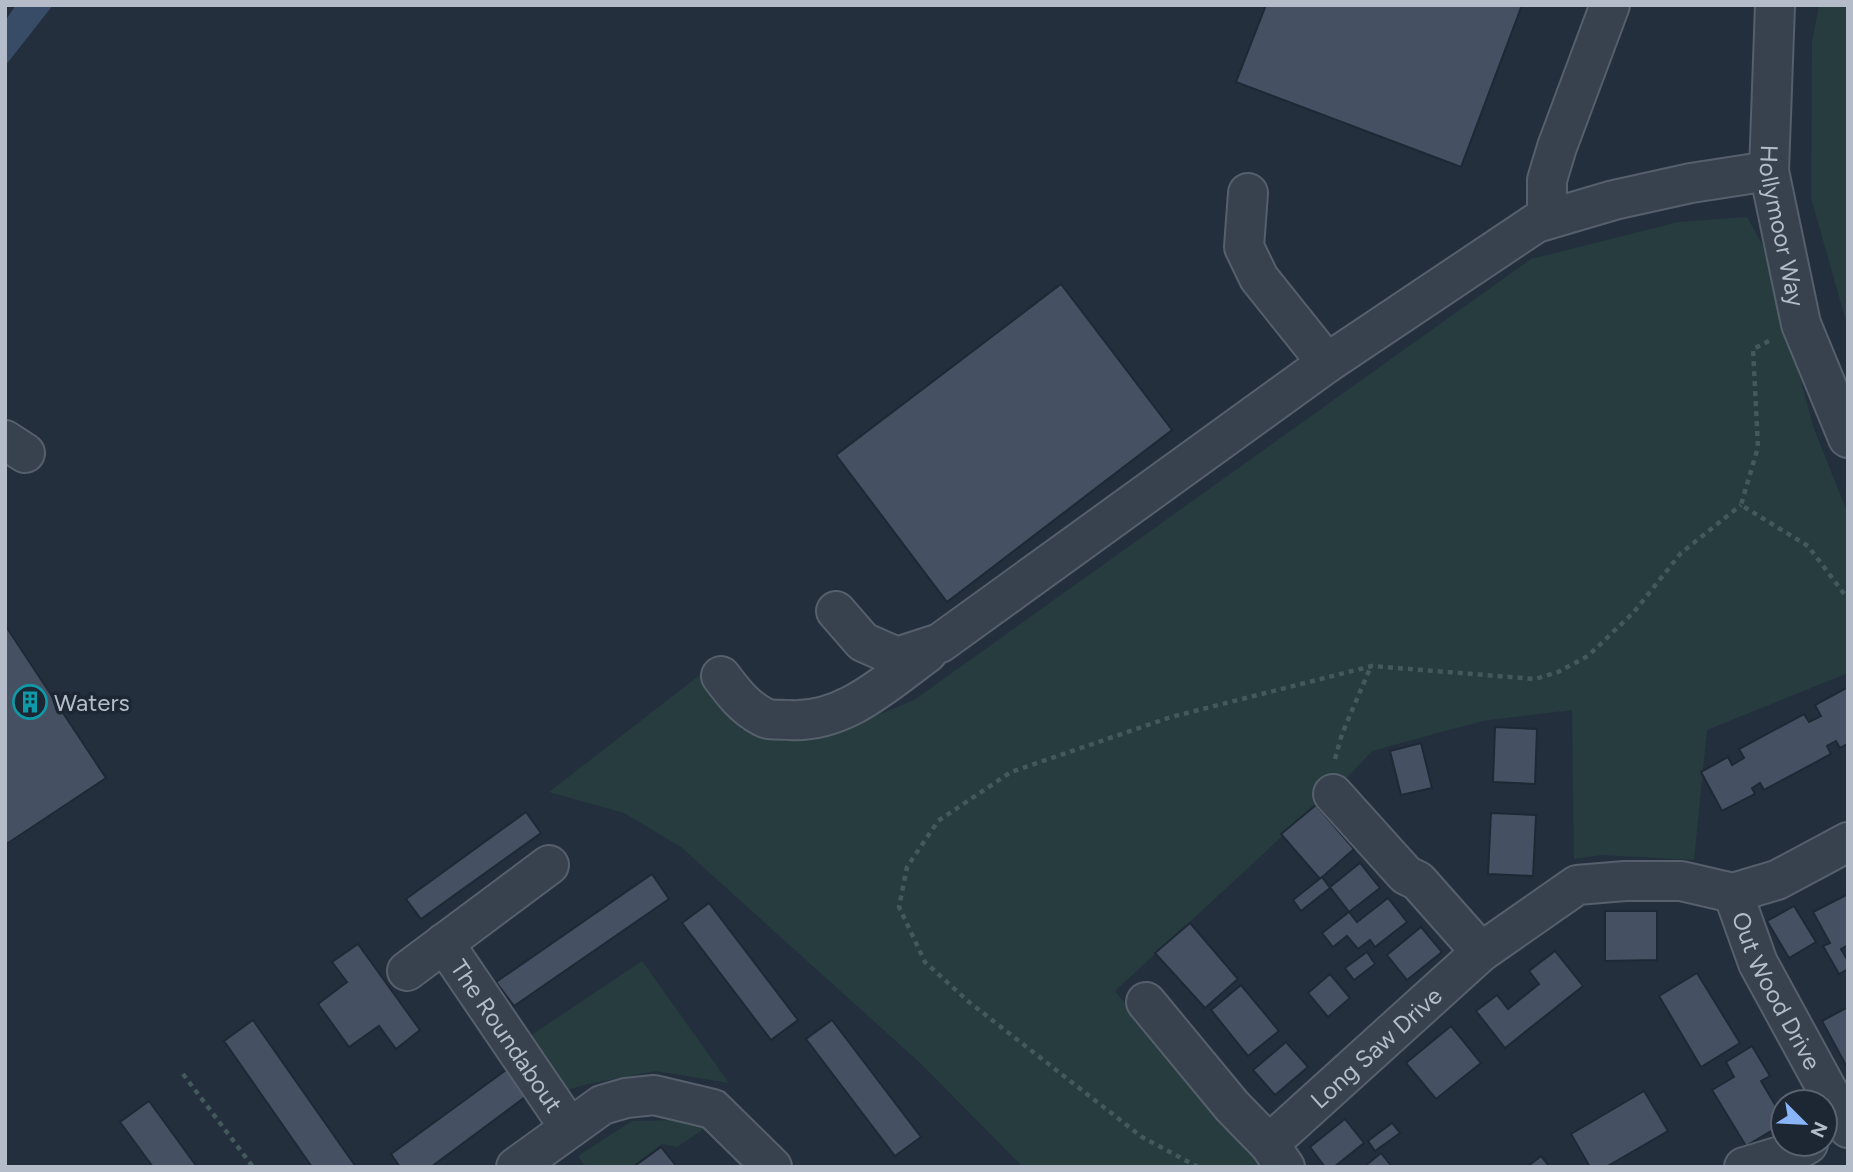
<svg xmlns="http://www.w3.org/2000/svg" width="1853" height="1172" font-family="Figtree,sans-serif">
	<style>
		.green { fill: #263c3f }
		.water { fill: #394c67 }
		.building { fill: #455162; stroke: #1f2835; stroke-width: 2 }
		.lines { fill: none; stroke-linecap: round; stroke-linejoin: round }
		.minor-casing { stroke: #565f6c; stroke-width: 42 }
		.path { stroke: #44595c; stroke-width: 4.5; stroke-dasharray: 5 5; stroke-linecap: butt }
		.minor { stroke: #38414e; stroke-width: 38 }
		.labels { text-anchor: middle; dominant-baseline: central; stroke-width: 7; stroke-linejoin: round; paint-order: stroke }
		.street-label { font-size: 24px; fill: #b4bcc9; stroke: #1d2633 }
		.poi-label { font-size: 24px; fill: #b4bcc9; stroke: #1d2633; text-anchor: start }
	</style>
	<rect width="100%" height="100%" fill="#242f3e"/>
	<!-- green -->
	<g class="green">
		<polygon points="1819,5 1848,5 1848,328 1811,198 1812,42"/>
		<polygon points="1747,217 1764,247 1814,429 1848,514 1848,673 1707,730 1694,860 1602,855 1574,859 1572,710 1482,721 1372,751 1345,780 1330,787 1316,805 1115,991 1261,1167 1023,1167 919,1062 681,847 624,813 549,792 701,674 742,730 834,733 914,700 1531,259 1678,222"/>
		<polygon points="642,961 729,1083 656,1071 588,1084 567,1090 524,1040"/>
		<polygon points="681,1120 707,1127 677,1147 662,1144 631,1167 586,1167 578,1156 632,1121"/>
	</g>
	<!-- water -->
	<polygon class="water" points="16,5 53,5 5,66 5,21"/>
	<!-- building -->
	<g class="building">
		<polygon points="1266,5 1522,5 1461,167 1236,82"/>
		<polygon points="1061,284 1172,430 947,602 836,455"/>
		<polygon points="5,625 106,778 5,845"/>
		<polygon points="1848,687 1848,744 1840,748 1836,741 1827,746 1831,754 1764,790 1760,783 1752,788 1755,794 1722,811 1701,772 1728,757 1732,765 1744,758 1739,749 1804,714 1809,722 1821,716 1815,705"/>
		<polygon points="1495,727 1537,729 1535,784 1493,782"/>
		<polygon points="1421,743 1432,788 1401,795 1390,751"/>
		<polygon points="1316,805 1354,849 1320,879 1281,834"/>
		<polygon points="526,812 541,833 421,919 406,899"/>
		<polygon points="1491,813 1536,815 1533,876 1488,874"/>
		<polygon points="1360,863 1380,888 1349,912 1330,887"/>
		<polygon points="652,874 669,899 514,1006 496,982"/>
		<polygon points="1322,877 1330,888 1301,911 1293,900"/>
		<polygon points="1848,894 1848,945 1841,949 1848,961 1848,969 1839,974 1823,946 1830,943 1813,912"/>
		<polygon points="1388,898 1407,922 1375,947 1370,940 1358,949 1347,936 1333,947 1322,933 1349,912 1357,922"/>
		<polygon points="709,903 798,1020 771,1040 682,923"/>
		<polygon points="1794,906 1816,942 1789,958 1767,921"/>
		<polygon points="1605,911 1657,911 1657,960 1605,961"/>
		<polygon points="1190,923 1238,979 1205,1008 1155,953"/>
		<polygon points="1421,927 1442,952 1407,980 1387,955"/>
		<polygon points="358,944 420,1030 396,1049 379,1026 349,1047 318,1004 347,982 332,962"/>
		<polygon points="1555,951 1583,986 1505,1048 1476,1011 1497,995 1508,1009 1539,984 1529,971"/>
		<polygon points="1367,952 1375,964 1354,980 1345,968"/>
		<polygon points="1697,973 1740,1043 1701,1067 1659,996"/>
		<polygon points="1330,974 1350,998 1328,1017 1308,993"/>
		<polygon points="1241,985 1279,1031 1248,1056 1211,1010"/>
		<polygon points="1848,1007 1848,1069 1822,1021"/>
		<polygon points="253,1020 356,1167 312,1167 224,1041"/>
		<polygon points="832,1020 921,1137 895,1156 806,1039"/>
		<polygon points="1451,1026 1481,1063 1436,1099 1406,1063"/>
		<polygon points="1286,1042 1308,1067 1275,1095 1253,1070"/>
		<polygon points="1752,1046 1770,1076 1761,1081 1783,1118 1783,1124 1746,1146 1712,1090 1734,1077 1726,1062"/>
		<polygon points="510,1067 529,1094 431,1167 400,1167 391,1154"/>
		<polygon points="1644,1091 1668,1131 1606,1167 1590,1167 1571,1134"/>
		<polygon points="149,1101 197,1167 153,1167 120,1122"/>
		<polygon points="1345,1119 1364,1143 1334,1167 1325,1167 1310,1147"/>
		<polygon points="1392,1123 1400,1133 1375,1151 1368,1141"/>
		<polygon points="661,1147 677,1167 637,1167 636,1165"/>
		<polygon points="1381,1153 1392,1167 1364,1167"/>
		<polygon points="1541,1156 1550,1167 1527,1167"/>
	</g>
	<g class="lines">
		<!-- minor casing -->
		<g class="minor-casing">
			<g id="minor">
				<path id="s1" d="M 1775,5 L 1769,171 L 1801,324 L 1848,438"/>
				<polyline points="1248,193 1244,247 1259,278 1327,363 1536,223 1614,200 1691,183 1769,171"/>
				<polyline points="1547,219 1547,180 1557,147 1610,5"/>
				<polyline points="5,440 25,453"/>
				<polyline points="836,611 863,642 897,657 940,643 1327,363"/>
				<path d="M 721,676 C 733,692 744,707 763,717 C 770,721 781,719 790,720 C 844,723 886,683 927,653"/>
				<polyline points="1333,794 1406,875 1418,881 1481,952"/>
				<path id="s2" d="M 1733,893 L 1758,963 L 1848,1128"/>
				<path id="s3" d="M 444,943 L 569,1127"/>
				<polyline points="407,971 549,865"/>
				<polyline points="1146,1002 1232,1106 1269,1144 1285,1167"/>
				<path id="s4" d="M 1269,1144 L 1481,952 L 1577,885 L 1625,881 L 1681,881 L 1733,893 L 1777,880 L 1848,842"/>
				<polyline points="516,1167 602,1105 626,1098 654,1095 713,1109 772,1167"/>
				<polyline points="1744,1167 1794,1152 1808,1144"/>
			</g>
		</g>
		<!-- path -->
		<g class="path">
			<polyline points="1769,341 1753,349 1758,447 1741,505 1808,546 1848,599"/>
			<polyline points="1335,759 1342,734 1371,666"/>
			<polyline points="183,1074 253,1167"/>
			<polyline points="1198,1167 1142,1137 969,1002 925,962 899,907 907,867 938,821 1011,772 1171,717 1372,666 1535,679 1558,672 1588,656 1634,612 1681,553 1741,505"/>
		</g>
		<!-- minor -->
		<use href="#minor" class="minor"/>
	</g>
	<!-- icons -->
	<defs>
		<g id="building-ring" transform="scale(1.75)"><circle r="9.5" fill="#1d2633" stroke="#0f9aa8" stroke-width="1.5"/><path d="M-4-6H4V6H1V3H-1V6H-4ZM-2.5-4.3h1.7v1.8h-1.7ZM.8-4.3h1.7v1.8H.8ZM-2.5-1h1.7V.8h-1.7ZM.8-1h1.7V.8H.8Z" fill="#0f9aa8"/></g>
	</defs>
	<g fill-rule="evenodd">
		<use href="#building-ring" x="30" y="702"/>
	</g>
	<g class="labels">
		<!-- street labels -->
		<g class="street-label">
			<text stroke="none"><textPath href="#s1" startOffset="222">Hollymoor Way</textPath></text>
			<text stroke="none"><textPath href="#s2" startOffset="107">Out Wood Drive</textPath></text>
			<text stroke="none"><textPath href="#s3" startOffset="112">The Roundabout</textPath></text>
			<text stroke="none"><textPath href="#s4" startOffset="144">Long Saw Drive</textPath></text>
		</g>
		<!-- poi labels -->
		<g class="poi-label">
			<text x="54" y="702">Waters</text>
		</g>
	</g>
	<!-- border -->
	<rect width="1853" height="1172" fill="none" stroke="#b4bcc9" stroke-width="14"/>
	<!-- north arrow -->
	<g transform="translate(1804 1123) rotate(114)"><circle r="33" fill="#1d2633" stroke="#59626f" stroke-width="2"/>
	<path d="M0-5L12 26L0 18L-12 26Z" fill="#8ab4f8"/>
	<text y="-10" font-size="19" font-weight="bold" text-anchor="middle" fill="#b4bcc9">N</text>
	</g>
</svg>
